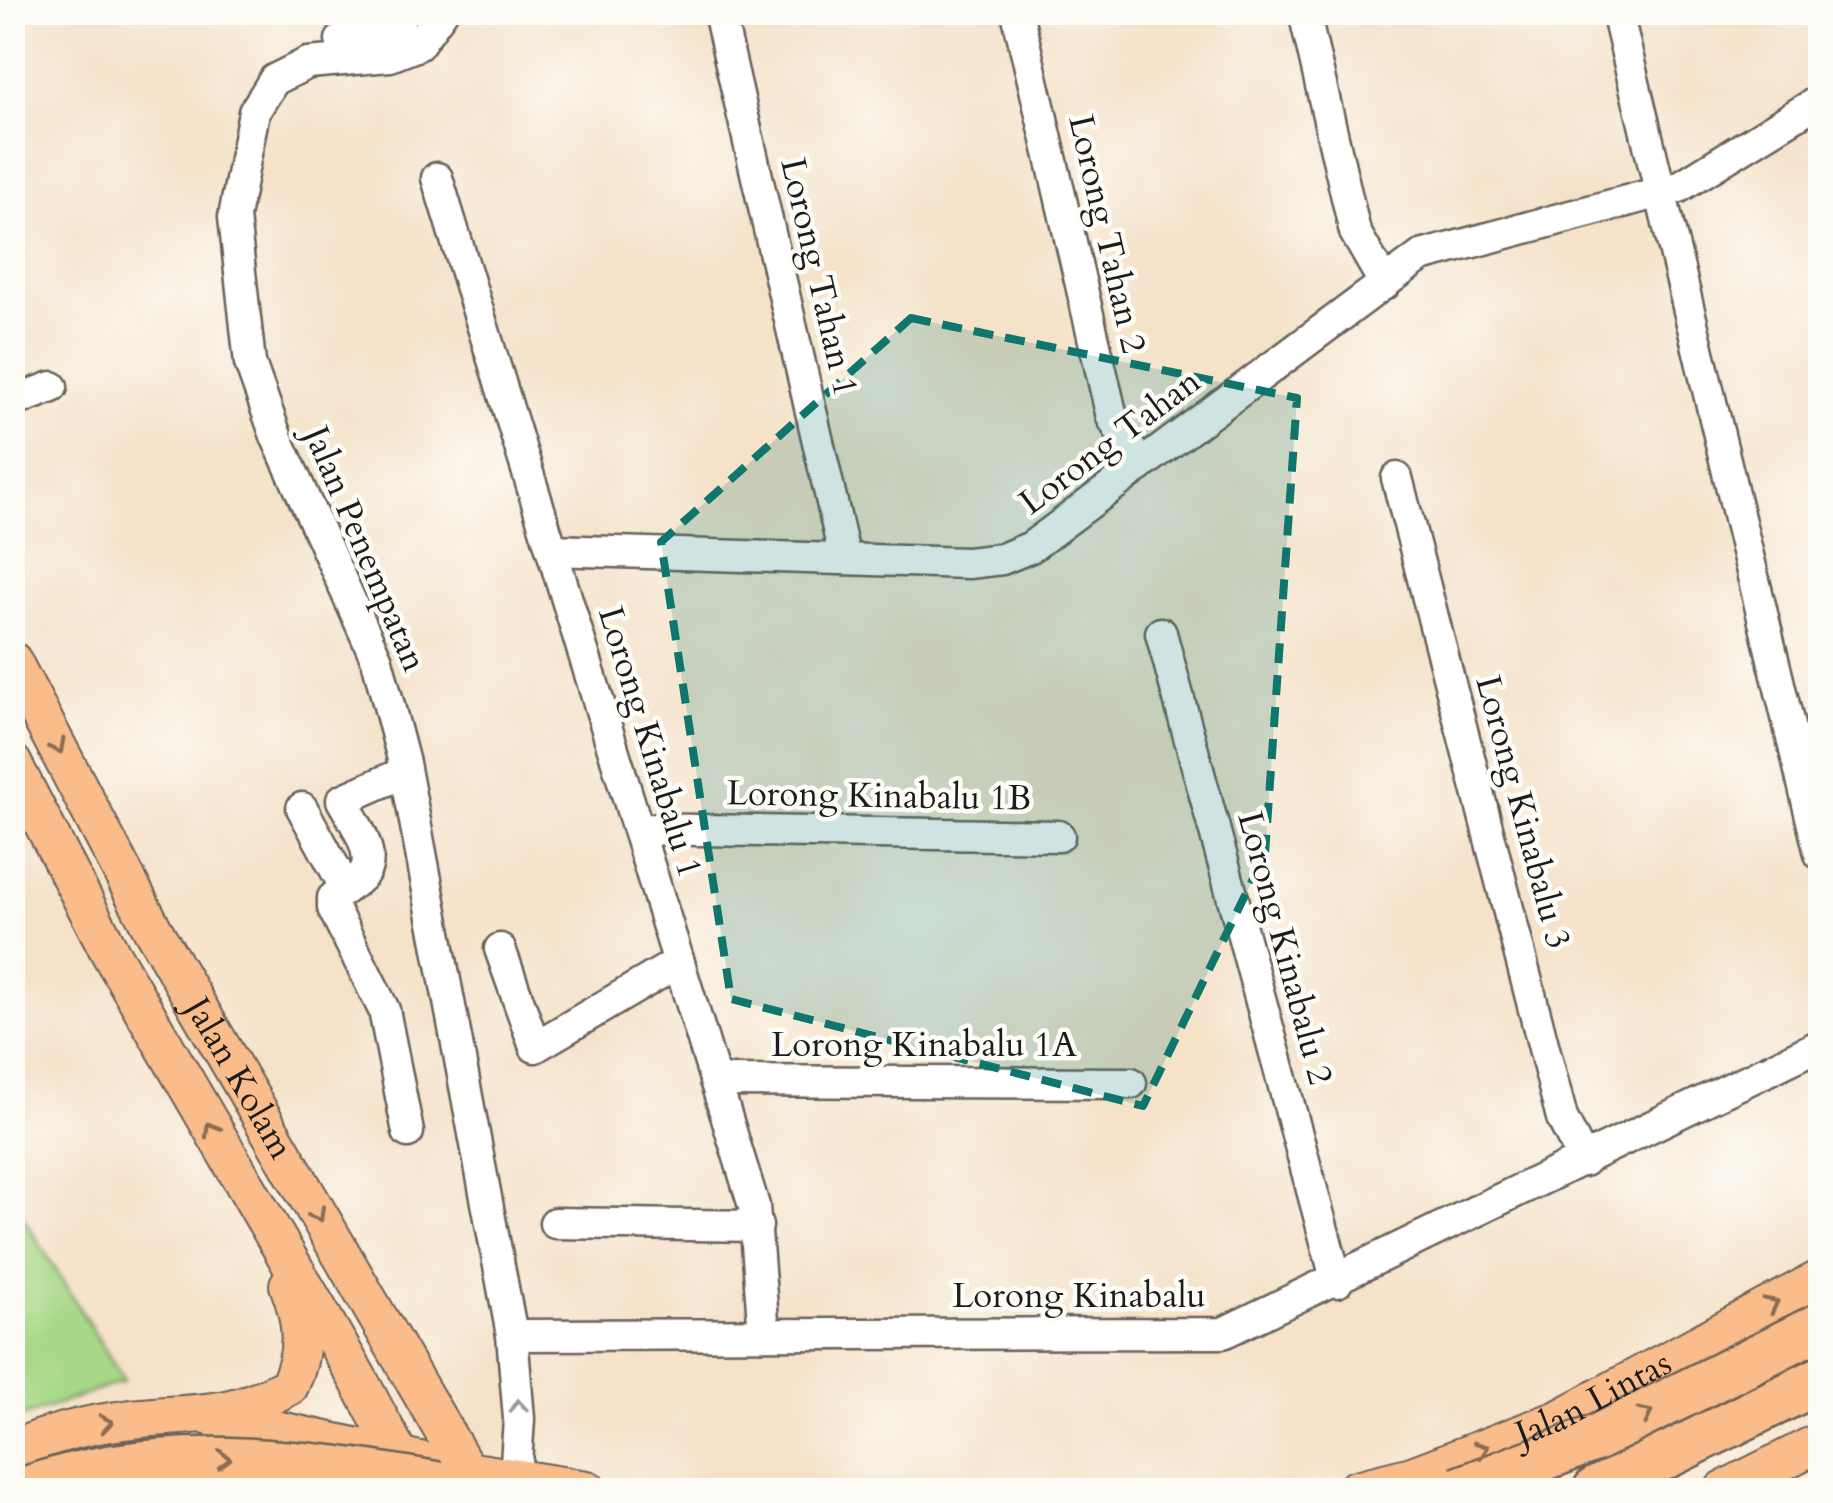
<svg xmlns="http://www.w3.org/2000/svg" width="1833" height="1503" font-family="Cardo,serif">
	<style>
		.green { fill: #a7d887; stroke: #627a52; stroke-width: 2.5 }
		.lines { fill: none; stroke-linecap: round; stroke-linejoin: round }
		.minor-casing { stroke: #686159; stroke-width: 35 }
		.major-casing { stroke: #686159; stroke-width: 42 }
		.highway-casing { stroke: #686159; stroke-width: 50 }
		.minor { stroke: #fff; stroke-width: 30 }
		.major { stroke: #f9bc8a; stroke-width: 38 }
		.highway { stroke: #f9bc8a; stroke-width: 45 }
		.highway-bridge-casing { stroke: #686159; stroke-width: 50; stroke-linecap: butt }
		.highway-bridge { stroke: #f9bc8a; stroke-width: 45 }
		.oneway { stroke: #8a6c53 }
		.oneway2 { stroke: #999 }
		.marked { fill: #0f766e; fill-opacity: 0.2; stroke: #0f766e; stroke-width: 8; stroke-dasharray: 20 12; stroke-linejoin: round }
		.labels { text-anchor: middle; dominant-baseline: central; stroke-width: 9; stroke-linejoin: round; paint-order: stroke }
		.street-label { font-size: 35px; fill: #1c1c1c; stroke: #fdfcf7 }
	</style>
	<rect width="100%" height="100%" fill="#fdfcf7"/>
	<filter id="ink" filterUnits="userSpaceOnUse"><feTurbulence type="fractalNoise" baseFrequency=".01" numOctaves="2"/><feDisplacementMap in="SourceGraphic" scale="20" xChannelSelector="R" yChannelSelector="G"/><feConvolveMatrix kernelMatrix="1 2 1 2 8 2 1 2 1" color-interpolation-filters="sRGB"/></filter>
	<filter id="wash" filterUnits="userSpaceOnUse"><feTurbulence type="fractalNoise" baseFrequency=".0048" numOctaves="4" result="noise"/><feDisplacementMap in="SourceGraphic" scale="40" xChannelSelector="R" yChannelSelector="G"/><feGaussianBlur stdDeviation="2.25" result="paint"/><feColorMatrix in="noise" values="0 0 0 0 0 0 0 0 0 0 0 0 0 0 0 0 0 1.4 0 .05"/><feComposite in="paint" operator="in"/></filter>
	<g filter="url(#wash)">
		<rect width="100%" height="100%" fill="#f5e2c9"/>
		<!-- green -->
		<polygon class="green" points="12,1199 124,1381 13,1420 12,1420"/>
	</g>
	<g filter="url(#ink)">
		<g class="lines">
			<!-- minor casing -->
			<g class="minor-casing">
				<g id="minor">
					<polyline points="442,12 418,45 390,56 308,63 274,80 254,112 234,217 250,363 276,436 377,660 404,763 512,1335 519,1419 515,1478"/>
					<polyline points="719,12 845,559"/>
					<polyline points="1017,12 1112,417 1140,466"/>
					<polyline points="1304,12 1355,232 1385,284"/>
					<polyline points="1617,12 1820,854"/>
					<polyline points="341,40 374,38 396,30 403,12"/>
					<polyline points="437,178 754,1206 764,1334"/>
					<polyline points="12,402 52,387"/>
					<polyline points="1397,478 1562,1118 1584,1161"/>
					<polyline points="552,550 968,563 1002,559 1031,547 1421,256 1679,187 1820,100"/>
					<polyline points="1161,633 1337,1282"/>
					<path d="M 405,772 L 342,800 C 351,817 376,851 365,871 C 360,881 342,890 333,898 L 333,908 L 384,1010 L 408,1132"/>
					<polyline points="302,808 345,887"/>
					<polyline points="638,829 1059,836"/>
					<polyline points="500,949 535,1047 679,962"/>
					<polyline points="715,1081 1131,1083"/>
					<polyline points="555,1223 757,1226"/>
					<polyline points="512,1335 1223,1333 1820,1045"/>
				</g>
			</g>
			<!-- major casing -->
			<g class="major-casing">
				<g id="major">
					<path id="s1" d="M 12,661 L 153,930 L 478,1490"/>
					<polyline points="12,763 111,954 358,1379 417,1490"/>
					<polyline points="210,1416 467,1471 587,1490"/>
					<path d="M 12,1450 C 50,1434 84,1425 124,1420 C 191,1411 226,1421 289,1386 C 306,1351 303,1321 289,1285"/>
					<path id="s2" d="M 1356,1490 L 1412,1476 L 1558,1420 L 1820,1279"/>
					<polyline points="1724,1490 1820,1442"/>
				</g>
			</g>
			<!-- highway casing -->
			<g class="highway-casing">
				<g id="highway">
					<polyline points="438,1485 468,1490"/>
					<polyline points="1596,1490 1820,1380"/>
				</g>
			</g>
			<!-- minor -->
			<use href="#minor" class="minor"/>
			<!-- major -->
			<use href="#major" class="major"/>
			<!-- highway -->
			<use href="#highway" class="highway"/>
			<!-- highway-bridge casing -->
			<g class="highway-bridge-casing">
				<g id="highway-bridge">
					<path d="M 25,1490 C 160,1442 300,1461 438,1485"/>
					<polyline points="1459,1490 1596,1438 1820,1326"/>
				</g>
			</g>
			<!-- highway-bridge -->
			<use href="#highway-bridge" class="highway-bridge"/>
		</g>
		<!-- one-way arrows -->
		<defs><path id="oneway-chevron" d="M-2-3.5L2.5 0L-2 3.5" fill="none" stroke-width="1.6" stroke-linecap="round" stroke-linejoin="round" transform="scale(2.5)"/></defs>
		<g class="oneway">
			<use href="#oneway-chevron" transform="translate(58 747) rotate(62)"/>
			<use href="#oneway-chevron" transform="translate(211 1129) rotate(-120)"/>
			<use href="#oneway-chevron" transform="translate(318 1215) rotate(60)"/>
			<use href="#oneway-chevron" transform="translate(1772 1304) rotate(-27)"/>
			<use href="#oneway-chevron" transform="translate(1646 1414) rotate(-27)"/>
			<use href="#oneway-chevron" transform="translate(106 1423) rotate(-9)"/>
			<use href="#oneway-chevron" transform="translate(1482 1449) rotate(-21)"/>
			<use href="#oneway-chevron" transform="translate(224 1459) rotate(1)"/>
		</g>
		<use class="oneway2" href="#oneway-chevron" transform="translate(518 1406) rotate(-94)"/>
	</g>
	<!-- marked area -->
	<path class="marked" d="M 911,318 L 1297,398 L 1265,854 L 1143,1106 L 731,999 L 661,542 Z"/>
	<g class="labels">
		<!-- street labels -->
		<g class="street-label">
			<text transform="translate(1107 234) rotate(77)">Lorong Tahan 2</text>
			<text transform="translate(819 277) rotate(77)">Lorong Tahan 1</text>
			<text transform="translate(1110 442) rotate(-37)">Lorong Tahan</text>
			<text transform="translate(365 549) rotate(67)">Jalan Penempatan</text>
			<text transform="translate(650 742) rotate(73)">Lorong Kinabalu 1</text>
			<text transform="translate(879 796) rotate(1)">Lorong Kinabalu 1B</text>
			<text transform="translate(1523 812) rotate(75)">Lorong Kinabalu 3</text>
			<text transform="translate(1285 948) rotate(75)">Lorong Kinabalu 2</text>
			<text x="924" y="1045">Lorong Kinabalu 1A</text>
			<text stroke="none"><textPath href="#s1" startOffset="475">Jalan Kolam</textPath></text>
			<text x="1079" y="1296">Lorong Kinabalu</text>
			<text stroke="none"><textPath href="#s2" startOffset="255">Jalan Lintas</textPath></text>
		</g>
	</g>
	<!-- margin -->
	<rect width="1833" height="1503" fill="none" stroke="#fdfcf7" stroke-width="50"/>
</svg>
